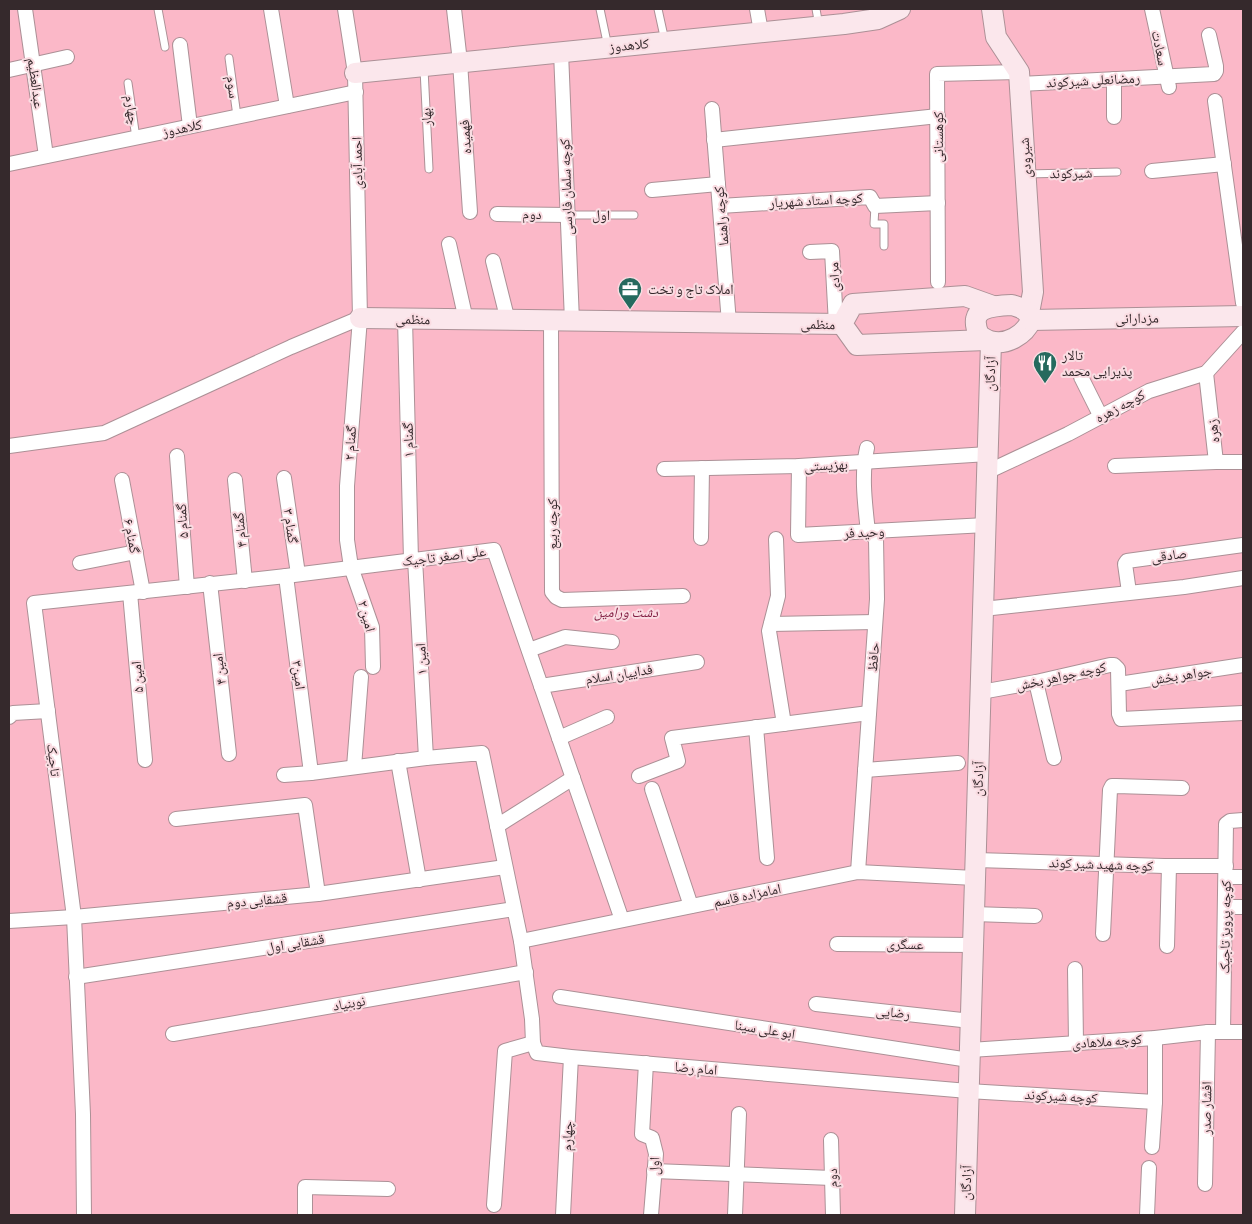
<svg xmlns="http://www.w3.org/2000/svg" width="1252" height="1224" font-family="'Crimson Pro','Noto Naskh Arabic',serif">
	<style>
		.green { fill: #fbb8c8 }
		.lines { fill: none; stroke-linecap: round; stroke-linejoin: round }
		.lane-casing { stroke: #ac9096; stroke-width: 9 }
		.street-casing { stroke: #ac9096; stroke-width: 16 }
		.secondary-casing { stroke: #ac9096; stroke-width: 22 }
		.lane { stroke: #fff; stroke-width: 7 }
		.street { stroke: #fff; stroke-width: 14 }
		.secondary { stroke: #fbe7ec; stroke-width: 20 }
		.labels { text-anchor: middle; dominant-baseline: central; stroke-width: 4; stroke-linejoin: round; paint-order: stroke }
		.street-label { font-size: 14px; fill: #35292c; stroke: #fadce2 }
		.poi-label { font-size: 14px; fill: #35292c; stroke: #fadce2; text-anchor: start }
		.park-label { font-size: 14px; font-style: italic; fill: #832145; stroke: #fadce2 }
	</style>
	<rect width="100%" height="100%" fill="#fadce2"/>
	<!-- green -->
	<rect class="green" x="9" y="9" width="1234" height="1206"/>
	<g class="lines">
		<!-- lane casing -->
		<g class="lane-casing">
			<g id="lane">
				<polyline points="158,9 165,47"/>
				<polyline points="600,9 608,47"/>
				<polyline points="658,9 665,41"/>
				<polyline points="816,9 819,26"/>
				<polyline points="229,58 237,116"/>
				<polyline points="424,69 429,169"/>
				<polyline points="128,83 136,138"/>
				<polyline points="1026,174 1117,172"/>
				<polyline points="875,206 874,224 884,224 884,246"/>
				<polyline points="568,215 634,215"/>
			</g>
		</g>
		<!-- street casing -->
		<g class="street-casing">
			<g id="street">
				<polyline points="25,9 46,156"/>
				<polyline points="271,9 287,106"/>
				<polyline points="345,9 355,73 360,318 347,486 347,540 351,567 372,627 373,667"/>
				<polyline points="454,9 460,62 470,212"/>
				<polyline points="757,9 761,32"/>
				<polyline points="1152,9 1169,87"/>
				<polyline points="180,45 190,126"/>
				<polyline points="561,52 572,321"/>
				<polyline points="9,70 67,57"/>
				<polyline points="1020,84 1214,74 1216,71 1216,66 1209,35"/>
				<polyline points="1215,101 1243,303"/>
				<polyline points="712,109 729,323"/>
				<polyline points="1114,117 1114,79"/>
				<polyline points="714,140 938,116"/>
				<polyline points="9,164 356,92"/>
				<polyline points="1152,171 1224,164"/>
				<polyline points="652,190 718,184"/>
				<polyline points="720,206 870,197 875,206 938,203"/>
				<polyline points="497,214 568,215"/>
				<polyline points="449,244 466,320"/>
				<polyline points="810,252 832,251 836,324"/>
				<polyline points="493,261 508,321"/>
				<polyline points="938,282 937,74 1019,72"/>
				<polyline points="405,319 411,560"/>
				<polyline points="551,321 552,592 556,597 562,600 683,596"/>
				<polyline points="1206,373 1216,462 1243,462"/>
				<polyline points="1081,377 1101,417"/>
				<polyline points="9,446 104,433 291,347 360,318"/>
				<polyline points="177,456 187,587"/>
				<polyline points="799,466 798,535 986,525"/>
				<polyline points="1115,466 1216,462"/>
				<polyline points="664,469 799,466 988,454"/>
				<polyline points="987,472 1068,434 1149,391 1206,373 1243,332"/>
				<polyline points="284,478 298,574"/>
				<polyline points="122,480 143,592"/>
				<polyline points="235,480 245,581"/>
				<polyline points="701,538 702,468"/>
				<polyline points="776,539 778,596 769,631 784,724"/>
				<polyline points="415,559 426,758"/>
				<polyline points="80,563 136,552"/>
				<polyline points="286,576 311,773"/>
				<polyline points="210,583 229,754"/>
				<polyline points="1129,592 1125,564 1127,561 1243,545"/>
				<polyline points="130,593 145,760"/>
				<polyline points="983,609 1184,587 1243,578"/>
				<polyline points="771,624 875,622"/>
				<polyline points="529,650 565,637 612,642"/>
				<polyline points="1036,682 1054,758"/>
				<polyline points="1119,684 1243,665"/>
				<polyline points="541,686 697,662"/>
				<polyline points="981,692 1036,682 1110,665 1114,665 1118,669 1119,714 1121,719 1243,713"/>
				<polyline points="9,717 13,713 48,711"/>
				<polyline points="756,727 767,858"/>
				<polyline points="559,738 607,717"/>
				<polyline points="398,761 419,880"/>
				<polyline points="354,767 361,677"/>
				<polyline points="865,770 958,763"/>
				<polyline points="284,775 311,773 426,758 482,753 521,941 532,1019 533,1043 537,1053 571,1057 968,1091 1155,1102"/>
				<polyline points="639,776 678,761 672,738 869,713"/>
				<polyline points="652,789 691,906"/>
				<polyline points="176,819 305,805 318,894"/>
				<polyline points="497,826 573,778"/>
				<polyline points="976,860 1164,866 1226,866"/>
				<path d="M 858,872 L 877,599 L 876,538 L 868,532 C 865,504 861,475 867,448"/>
				<polyline points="1226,877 1243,877"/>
				<polyline points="1226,907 1243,907"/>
				<polyline points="974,914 1035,916"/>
				<polyline points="9,921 74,917 318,894 505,867"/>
				<polyline points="1103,934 1110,790 1112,786 1116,786 1182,788"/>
				<polyline points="521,941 858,872 975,878"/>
				<polyline points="837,944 973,945"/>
				<polyline points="1167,946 1169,866"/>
				<polyline points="1075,969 1076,1043"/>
				<polyline points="76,977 514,909"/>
				<polyline points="560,997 969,1060"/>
				<polyline points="816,1004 971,1021"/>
				<polyline points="1223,1032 1226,824 1230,821 1243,820"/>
				<polyline points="173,1034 526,972"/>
				<polyline points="970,1050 1155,1038 1208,1032 1243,1032"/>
				<polyline points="646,1063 642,1134 652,1138 656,1154 651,1215"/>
				<polyline points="831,1140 833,1215"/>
				<polyline points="1152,1147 1155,1102 1155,1038"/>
				<polyline points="654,1171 832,1178"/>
				<polyline points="1205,1184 1208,1032"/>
				<polyline points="494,1205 505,1051 533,1043"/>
				<polyline points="84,1215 83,1114 74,917 34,603 286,576 494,550 622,920"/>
				<polyline points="305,1215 305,1187 388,1189"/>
				<polyline points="563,1215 571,1057"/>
				<polyline points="735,1215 739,1114"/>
				<polyline points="1147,1215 1149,1168"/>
			</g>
		</g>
		<!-- secondary casing -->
		<g class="secondary-casing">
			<g id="secondary">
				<polyline points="992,9 996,37 1019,72 1033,292 1029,313"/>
				<polyline points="355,73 844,24 878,19 900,9"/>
				<path d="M 1012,305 C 1022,308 1028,310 1031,320 C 1025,335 1006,346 990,341 C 986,340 982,337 979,335 C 967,307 991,306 1012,305 Z"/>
				<polyline points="360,318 842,324"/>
				<polyline points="1031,320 1243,316"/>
				<polyline points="986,340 857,345 842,324 853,304 965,296 993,306"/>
				<polyline points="965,1215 991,342"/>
			</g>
		</g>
		<!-- lane -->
		<use href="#lane" class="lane"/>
		<!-- street -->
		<use href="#street" class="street"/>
		<!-- secondary -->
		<use href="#secondary" class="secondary"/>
	</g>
	<!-- icons -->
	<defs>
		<g id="office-pin" transform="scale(1.25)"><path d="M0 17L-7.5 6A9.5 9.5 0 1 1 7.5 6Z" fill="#256a5e" stroke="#fadce2"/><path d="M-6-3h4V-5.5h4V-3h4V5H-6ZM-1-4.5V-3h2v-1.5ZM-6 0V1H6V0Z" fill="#fff"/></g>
		<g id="restaurant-pin" transform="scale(1.25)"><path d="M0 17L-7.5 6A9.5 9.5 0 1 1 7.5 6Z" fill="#256a5e" stroke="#fadce2"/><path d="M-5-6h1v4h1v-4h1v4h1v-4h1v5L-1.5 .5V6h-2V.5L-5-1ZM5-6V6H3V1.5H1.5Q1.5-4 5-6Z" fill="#fff"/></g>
	</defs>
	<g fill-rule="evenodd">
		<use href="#office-pin" x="630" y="289"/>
		<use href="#restaurant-pin" x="1045" y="363"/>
	</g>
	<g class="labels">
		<!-- street labels -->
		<g class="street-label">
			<text transform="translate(629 45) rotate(-6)">کلاهدوز</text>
			<text transform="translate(1160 48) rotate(78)">سعادت</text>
			<text transform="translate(1093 80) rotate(-3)">رمضانعلی شیرکوند</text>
			<text transform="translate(36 83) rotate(82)">عبدالعظیم</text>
			<text transform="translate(233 87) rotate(82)">سوم</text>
			<text transform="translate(132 110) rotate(82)">چهارم</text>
			<text transform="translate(426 117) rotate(-93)">بهار</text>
			<text transform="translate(182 128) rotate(-12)">کلاهدوز</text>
			<text transform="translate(465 137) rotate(-94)">فهمیده</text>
			<text transform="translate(938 137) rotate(-90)">کوهستانی</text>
			<text transform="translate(1025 158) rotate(-94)">شیرودی</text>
			<text transform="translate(357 163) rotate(-91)">احمد آبادی</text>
			<text transform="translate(1071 173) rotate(-1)">شیرکوند</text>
			<text transform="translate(566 187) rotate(-92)">کوچه سلمان فارسی</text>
			<text transform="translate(816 200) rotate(-3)">کوچه استاد شهریار</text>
			<text transform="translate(532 214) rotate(1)">دوم</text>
			<text x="601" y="215">اول</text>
			<text transform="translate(721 216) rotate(-95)">کوچه راهنما</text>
			<text transform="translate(834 277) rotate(-93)">مرادی</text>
			<text transform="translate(1137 318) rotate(-1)">مزدارانی</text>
			<text transform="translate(413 319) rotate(1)">منظمی</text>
			<text transform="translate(818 324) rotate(1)">منظمی</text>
			<text transform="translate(990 374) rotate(-88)">آزادگان</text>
			<text transform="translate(1120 406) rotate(-28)">کوچه زهره</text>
			<text transform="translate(1213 431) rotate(-97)">زهره</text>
			<text transform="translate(408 440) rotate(-91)">گمنام ۱</text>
			<text transform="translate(350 443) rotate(-86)">گمنام ۲</text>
			<text transform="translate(826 465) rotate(-3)">بهزیستی</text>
			<text transform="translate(182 521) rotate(-94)">گمنام ۵</text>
			<text transform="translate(552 524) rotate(-90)">کوچه ربیع</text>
			<text transform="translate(291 526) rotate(82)">گمنام ۳</text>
			<text transform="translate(240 530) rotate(-96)">گمنام ۴</text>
			<text transform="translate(864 532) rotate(-3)">وحید فر</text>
			<text transform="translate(132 536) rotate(79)">گمنام ۶</text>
			<text transform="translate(1169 555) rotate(-7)">صادقی</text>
			<text transform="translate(444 556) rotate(-7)">علی اصغر تاجیک</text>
			<text transform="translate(367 616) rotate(75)">امین ۲</text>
			<text transform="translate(873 657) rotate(-86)">حافظ</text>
			<text transform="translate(421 659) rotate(-93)">امین ۱</text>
			<text transform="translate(219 669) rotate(-97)">امین ۴</text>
			<text transform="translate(619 674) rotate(-9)">فداییان اسلام</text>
			<text transform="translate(299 675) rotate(83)">امین۳</text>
			<text transform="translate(1181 675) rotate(-9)">جواهر بخش</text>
			<text transform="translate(1061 676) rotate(-12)">کوچه جواهر بخش</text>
			<text transform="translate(137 677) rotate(-95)">امین ۵</text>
			<text transform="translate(54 760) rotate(83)">تاجیک</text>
			<text transform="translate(978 779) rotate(-88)">آزادگان</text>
			<text transform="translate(1101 864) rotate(2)">کوچه شهید شیر کوند</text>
			<text transform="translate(747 895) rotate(-12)">امامزاده قاسم</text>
			<text transform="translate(257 900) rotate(-5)">قشقایی دوم</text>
			<text transform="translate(1225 927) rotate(-89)">کوچه پرویز تاجیک</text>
			<text transform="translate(295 943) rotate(-9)">قشقایی اول</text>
			<text transform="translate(905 944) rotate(1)">عسگری</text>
			<text transform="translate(349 1003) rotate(-10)">نوبنیاد</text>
			<text transform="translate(893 1012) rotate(6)">رضایی</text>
			<text transform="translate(765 1029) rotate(9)">ابو علی سینا</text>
			<text transform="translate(1107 1041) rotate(-4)">کوچه ملاهادی</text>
			<text transform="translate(696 1068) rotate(5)">امام رضا</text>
			<text transform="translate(1061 1096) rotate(3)">کوچه شیرکوند</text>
			<text transform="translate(1206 1108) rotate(-89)">افشار صدر</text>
			<text transform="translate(567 1136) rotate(-87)">چهارم</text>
			<text transform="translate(654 1166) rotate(-88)">اول</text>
			<text transform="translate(832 1178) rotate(-91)">دوم</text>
			<text transform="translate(966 1183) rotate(-88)">آزادگان</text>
		</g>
		<!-- poi labels -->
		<g class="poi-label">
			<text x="648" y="289">املاک تاج و تخت</text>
			<text x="1062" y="355">تالار<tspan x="1062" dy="16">پذیرایی محمد</tspan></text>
		</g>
		<!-- park labels -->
		<g class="park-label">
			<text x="626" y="612">دشت ورامین</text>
		</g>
	</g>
	<!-- border -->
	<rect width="1252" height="1224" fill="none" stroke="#35292c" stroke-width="20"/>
</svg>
